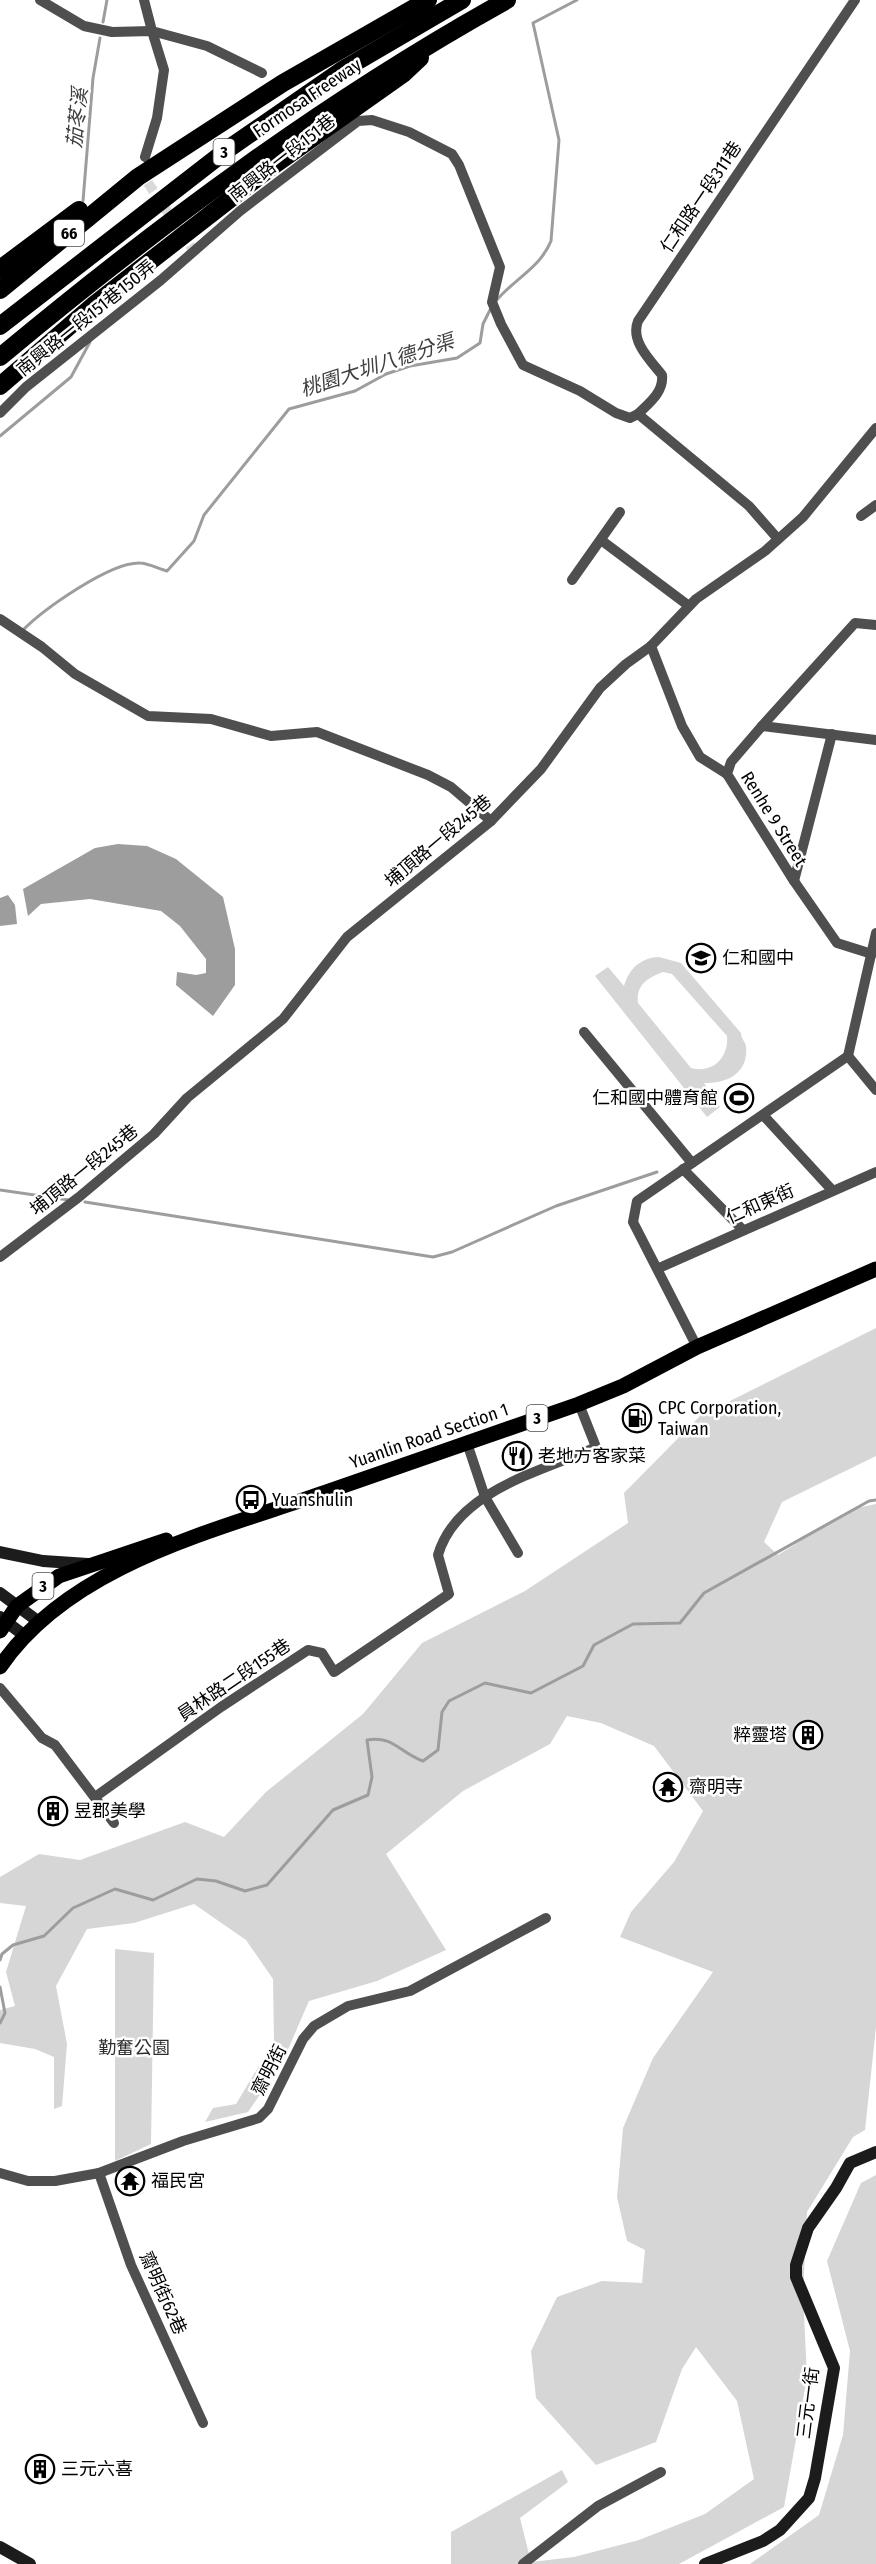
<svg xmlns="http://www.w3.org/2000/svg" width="876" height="2564" font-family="'Fira Sans Condensed','Noto Sans TC',sans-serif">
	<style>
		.green { fill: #d6d6d6; fill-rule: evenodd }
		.water { fill: #9d9d9d }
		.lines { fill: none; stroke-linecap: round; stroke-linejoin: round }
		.stream { stroke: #9d9d9d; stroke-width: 3 }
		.street-tunnel { stroke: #d9d9d9; stroke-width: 10; stroke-dasharray: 10 5; stroke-linecap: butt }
		.street { stroke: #4f4f4f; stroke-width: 10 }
		.secondary { stroke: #1c1c1c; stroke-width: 12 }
		.primary { stroke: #000; stroke-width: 15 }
		.highway { stroke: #000; stroke-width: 18 }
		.labels { text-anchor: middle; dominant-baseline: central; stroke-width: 5; stroke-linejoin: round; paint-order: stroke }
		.shield { fill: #fff; stroke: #4c4c4c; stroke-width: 1.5 }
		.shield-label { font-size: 16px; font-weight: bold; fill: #000 }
		.street-label { font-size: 18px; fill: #000; stroke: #fff }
		.poi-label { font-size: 18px; fill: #000; stroke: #fff; text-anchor: start }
		.park-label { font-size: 18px; fill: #2d2d2d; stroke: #fff }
		.water-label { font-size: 20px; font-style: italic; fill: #3e3e3e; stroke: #fff }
	</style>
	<rect width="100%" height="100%" fill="#fff"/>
	<!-- green -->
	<g class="green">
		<path d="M 659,957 L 681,963 L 741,1033 C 741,1039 745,1041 746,1046 C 749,1073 727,1084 704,1083 L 720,1107 L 707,1117 L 595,976 L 608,967 L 624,986 C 629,969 640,958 659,957 ZM 663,972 L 672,974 L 727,1036 C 729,1057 713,1074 691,1068 L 638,1003 C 636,985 647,978 663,972 Z"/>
		<polygon points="876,1328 876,1456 782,1502 764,1542 778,1555 852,1509 876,1504 876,2027 865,2130 853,2137 807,2212 803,2294 807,2377 784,2507 679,2564 451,2564 451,2532 562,2470 568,2482 520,2518 531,2562 574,2557 639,2540 705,2514 754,2479 737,2401 696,2347 682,2369 656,2442 596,2465 536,2398 531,2351 557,2297 602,2281 642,2283 645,2250 627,2241 617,2197 623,2128 653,2058 713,1972 620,1937 631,1912 674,1862 703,1811 654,1746 601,1723 567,1716 550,1744 463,1791 386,1854 446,1950 377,1981 309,2001 283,2061 248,2112 205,2122 213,2108 236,2104 274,2041 273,1979 246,1940 194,1904 134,1923 87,1929 56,1986 67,2044 62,2106 54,2109 54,2057 35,2049 0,2043 0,2010 15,2006 6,1972 26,1906 0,1903 0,1877 39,1854 80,1860 185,1822 224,1837 266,1792 363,1714 422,1643 525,1591 628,1523 624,1493 700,1416"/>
		<polygon points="115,1949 154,1953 151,2144 115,2161"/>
		<polygon points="876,2175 876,2564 750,2564 819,2515 843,2435 850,2351 827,2261 861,2183"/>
	</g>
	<!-- water -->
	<g class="water">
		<polygon points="118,844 147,846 176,859 223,897 235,949 235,985 213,1016 176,985 177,972 196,975 206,973 206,959 180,926 161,911 90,899 41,904 28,916 23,889 95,848"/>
		<polygon points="8,895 15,905 17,924 0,926 0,898"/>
	</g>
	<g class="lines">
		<!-- stream -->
		<g class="stream">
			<polyline points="103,22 107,0"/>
			<polyline points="83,201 93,78 100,38"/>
			<path d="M 496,301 C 514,279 540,268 551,241 L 559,140 L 533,23 L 577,0"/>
			<polyline points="0,436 71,377 90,342"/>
			<path d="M 23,630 C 44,609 110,562 140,563 C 148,563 159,569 167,571 L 194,541 L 204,515 L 289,409 L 355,391 L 386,374 L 410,366 L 457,358 L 480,343 L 483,324 L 492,306"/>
			<polyline points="0,1190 69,1200"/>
			<polyline points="85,1202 433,1257 452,1252 556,1206 657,1172"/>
			<path d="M 0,1960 L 2,1954 L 13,1945 L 44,1936 L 73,1908 L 115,1889 L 153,1900 L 197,1879 L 216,1881 L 245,1891 L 267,1885 L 333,1810 L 368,1795 L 372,1777 L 367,1740 C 393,1735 400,1753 423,1761 L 438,1750 L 442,1712 L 449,1701 L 485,1683 L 531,1693 L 583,1666 L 594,1645 L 633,1624 L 680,1623 L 704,1593 L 869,1501 L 876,1500"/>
			<polyline points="0,1987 5,2013 0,2023"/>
		</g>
		<!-- street-tunnel -->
		<polyline class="street-tunnel" points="144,169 144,177 193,250"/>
		<!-- street -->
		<g class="street">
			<polyline points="40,0 84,26 112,32 152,31 164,70 157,118 145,157"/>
			<polyline points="144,0 152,31 207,46 262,73"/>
			<polyline points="0,413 26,387 161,280 240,211 358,121 372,120 409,132 452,154 459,165 500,267 492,302 501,324 523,365 580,391 616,413 630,418 638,414 749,506 778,539"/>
			<path d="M 638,414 C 649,403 664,392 662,375 C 650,360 630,341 638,321 L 855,0"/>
			<polyline points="861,516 876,505"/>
			<polyline points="601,540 689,606"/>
			<polyline points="572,580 620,512"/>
			<polyline points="0,619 42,647 75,674 148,716 211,719 271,736 317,732 428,775 451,787 491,821"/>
			<polyline points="651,646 682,726 700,757 727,774"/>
			<polyline points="762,726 876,740"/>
			<polyline points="794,881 832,734"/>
			<polyline points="876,933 848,1056 876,1090"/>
			<polyline points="872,954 837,943 794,881 727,774 731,762 762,726 855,623 876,625"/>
			<polyline points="584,1032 692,1163"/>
			<polyline points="763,1115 832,1190"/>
			<polyline points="683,1169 743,1230"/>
			<polyline points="0,1257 79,1197 154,1134 187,1098 283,1019 347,937 491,821 541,769 600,688 626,664 651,646 696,599 765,551 803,517 876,428"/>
			<polyline points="659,1268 876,1172"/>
			<polyline points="697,1347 633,1222 637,1201 848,1056"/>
			<polyline points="467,1443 485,1497 518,1553"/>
			<polyline points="0,1688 42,1738 55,1745 114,1823"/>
			<path d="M 95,1797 L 221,1707 L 308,1650 L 322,1653 L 334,1672 L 449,1594 L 438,1555 C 457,1490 543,1471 596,1447 L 579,1404"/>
			<polyline points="0,2173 28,2181 55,2181 99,2173 183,2141 259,2118 268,2109 303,2039 314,2026 348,2006 410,1991 546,1918"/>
			<polyline points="99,2173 131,2265 203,2423"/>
			<polyline points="523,2564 598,2506 661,2472"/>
		</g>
		<!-- secondary -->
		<g class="secondary">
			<polyline points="0,1552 43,1561 88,1564"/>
			<polyline points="0,1593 39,1622"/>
			<polyline points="0,1617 25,1636"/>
			<polyline points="0,2547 30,2564"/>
			<polyline points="705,2564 763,2541 780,2530 809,2498 815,2478 834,2368 796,2277 796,2265 808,2228 836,2188 850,2163 876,2152"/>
		</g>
		<!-- primary -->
		<g class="primary">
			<polyline points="0,1631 17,1606 59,1576 166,1540"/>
			<path d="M 0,1667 C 70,1564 215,1531 326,1492 C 410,1463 495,1433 579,1404 L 623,1386 L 697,1347 L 876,1269"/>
		</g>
		<!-- highway -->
		<g class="highway">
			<polyline points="0,269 79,210"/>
			<polyline points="0,290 138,177 283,83 428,0"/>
			<polyline points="0,326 228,149 344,69 462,0"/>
			<path d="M 0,357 C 160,224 325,101 507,0"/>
			<polyline points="0,386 95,304 270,168 403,74 420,58"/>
		</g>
	</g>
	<!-- icons -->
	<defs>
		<g id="school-ring" transform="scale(1.5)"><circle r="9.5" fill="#fff" stroke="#000" stroke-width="1.5"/><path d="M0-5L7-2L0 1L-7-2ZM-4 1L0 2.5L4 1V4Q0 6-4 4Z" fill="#000"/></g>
		<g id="stadium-ring" transform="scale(1.5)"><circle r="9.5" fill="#fff" stroke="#000" stroke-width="1.5"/><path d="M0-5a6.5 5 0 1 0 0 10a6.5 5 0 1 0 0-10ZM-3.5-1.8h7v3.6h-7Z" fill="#000"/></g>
		<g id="fuel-ring" transform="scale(1.5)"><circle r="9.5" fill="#fff" stroke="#000" stroke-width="1.5"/><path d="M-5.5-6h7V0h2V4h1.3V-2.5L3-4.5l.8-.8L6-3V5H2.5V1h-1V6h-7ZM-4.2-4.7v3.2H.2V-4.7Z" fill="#000"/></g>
		<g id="restaurant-ring" transform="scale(1.5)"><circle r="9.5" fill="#fff" stroke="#000" stroke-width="1.5"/><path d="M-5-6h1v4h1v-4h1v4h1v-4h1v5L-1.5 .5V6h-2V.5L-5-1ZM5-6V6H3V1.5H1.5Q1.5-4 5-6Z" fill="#000"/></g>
		<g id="bus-ring" transform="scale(1.5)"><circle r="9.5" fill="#fff" stroke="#000" stroke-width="1.5"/><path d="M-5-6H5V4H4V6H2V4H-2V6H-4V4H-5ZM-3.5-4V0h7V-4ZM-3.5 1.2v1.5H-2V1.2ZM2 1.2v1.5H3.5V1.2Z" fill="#000"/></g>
		<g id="building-ring" transform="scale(1.5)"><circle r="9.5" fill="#fff" stroke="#000" stroke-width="1.5"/><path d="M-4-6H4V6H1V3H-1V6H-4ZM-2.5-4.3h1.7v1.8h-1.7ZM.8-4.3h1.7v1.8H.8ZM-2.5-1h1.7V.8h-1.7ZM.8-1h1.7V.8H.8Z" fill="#000"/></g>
		<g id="temple-ring" transform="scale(1.5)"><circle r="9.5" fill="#fff" stroke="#000" stroke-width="1.5"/><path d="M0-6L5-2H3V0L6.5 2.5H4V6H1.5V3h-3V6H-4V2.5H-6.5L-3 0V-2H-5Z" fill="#000"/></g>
	</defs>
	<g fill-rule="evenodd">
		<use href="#school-ring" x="701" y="958"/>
		<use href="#stadium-ring" x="739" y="1098"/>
		<use href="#fuel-ring" x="637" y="1418"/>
		<use href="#restaurant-ring" x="517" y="1456"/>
		<use href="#bus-ring" x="251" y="1500"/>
		<use href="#building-ring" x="808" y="1735"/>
		<use href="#temple-ring" x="668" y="1787"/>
		<use href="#building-ring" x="53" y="1811"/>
		<use href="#temple-ring" x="130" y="2181"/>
		<use href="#building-ring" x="40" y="2469"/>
	</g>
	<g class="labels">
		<!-- shield labels -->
		<g class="shield">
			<rect x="213.5" y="139" width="21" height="26" rx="4.5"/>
			<rect x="54" y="220" width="30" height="26" rx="4.5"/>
			<rect x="526.5" y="1405" width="21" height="26" rx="4.5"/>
			<rect x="32.5" y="1573" width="21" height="26" rx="4.5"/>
		</g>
		<g class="shield-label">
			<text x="224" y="152">3</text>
			<text x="69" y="233">66</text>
			<text x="537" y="1418">3</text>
			<text x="43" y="1586">3</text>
		</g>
		<!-- street labels -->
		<g class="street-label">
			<text transform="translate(307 98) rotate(-34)">Formosa Freeway</text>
			<text transform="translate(282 158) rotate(-38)">南興路一段151巷</text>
			<text transform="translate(701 197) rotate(-56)">仁和路一段311巷</text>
			<text transform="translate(86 318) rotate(-39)">南興路一段151巷150弄</text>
			<text transform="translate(774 819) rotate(58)">Renhe 9 Street</text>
			<text transform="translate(438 841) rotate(-40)">埔頂路一段245巷</text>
			<text transform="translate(84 1170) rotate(-39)">埔頂路一段245巷</text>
			<text transform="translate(760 1204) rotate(-24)">仁和東街</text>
			<text transform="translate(429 1436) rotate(-19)">Yuanlin Road Section 1</text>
			<text transform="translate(234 1680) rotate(-34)">員林路二段155巷</text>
			<text transform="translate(269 2070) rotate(-63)">齋明街</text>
			<text transform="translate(163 2293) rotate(66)">齋明街62巷</text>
			<text transform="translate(808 2403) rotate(-83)">三元一街</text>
		</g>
		<!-- poi labels -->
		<g class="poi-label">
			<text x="722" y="958">仁和國中</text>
			<text x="718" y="1098" text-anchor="end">仁和國中體育館</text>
			<text x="658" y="1408">CPC Corporation,<tspan x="658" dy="21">Taiwan</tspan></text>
			<text x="538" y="1456">老地方客家菜</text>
			<text x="272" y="1500">Yuanshulin</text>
			<text x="787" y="1735" text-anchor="end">粹靈塔</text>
			<text x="689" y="1787">齋明寺</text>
			<text x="74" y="1811">昱郡美學</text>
			<text x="151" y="2181">福民宮</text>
			<text x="61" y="2469">三元六喜</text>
		</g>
		<!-- park labels -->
		<g class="park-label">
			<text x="134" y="2048">勤奮公園</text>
		</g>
		<!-- water labels -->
		<g class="water-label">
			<text transform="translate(77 118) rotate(-84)">茄苳溪</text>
			<text transform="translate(377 365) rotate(-18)">桃園大圳八德分渠</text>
		</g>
	</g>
</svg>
